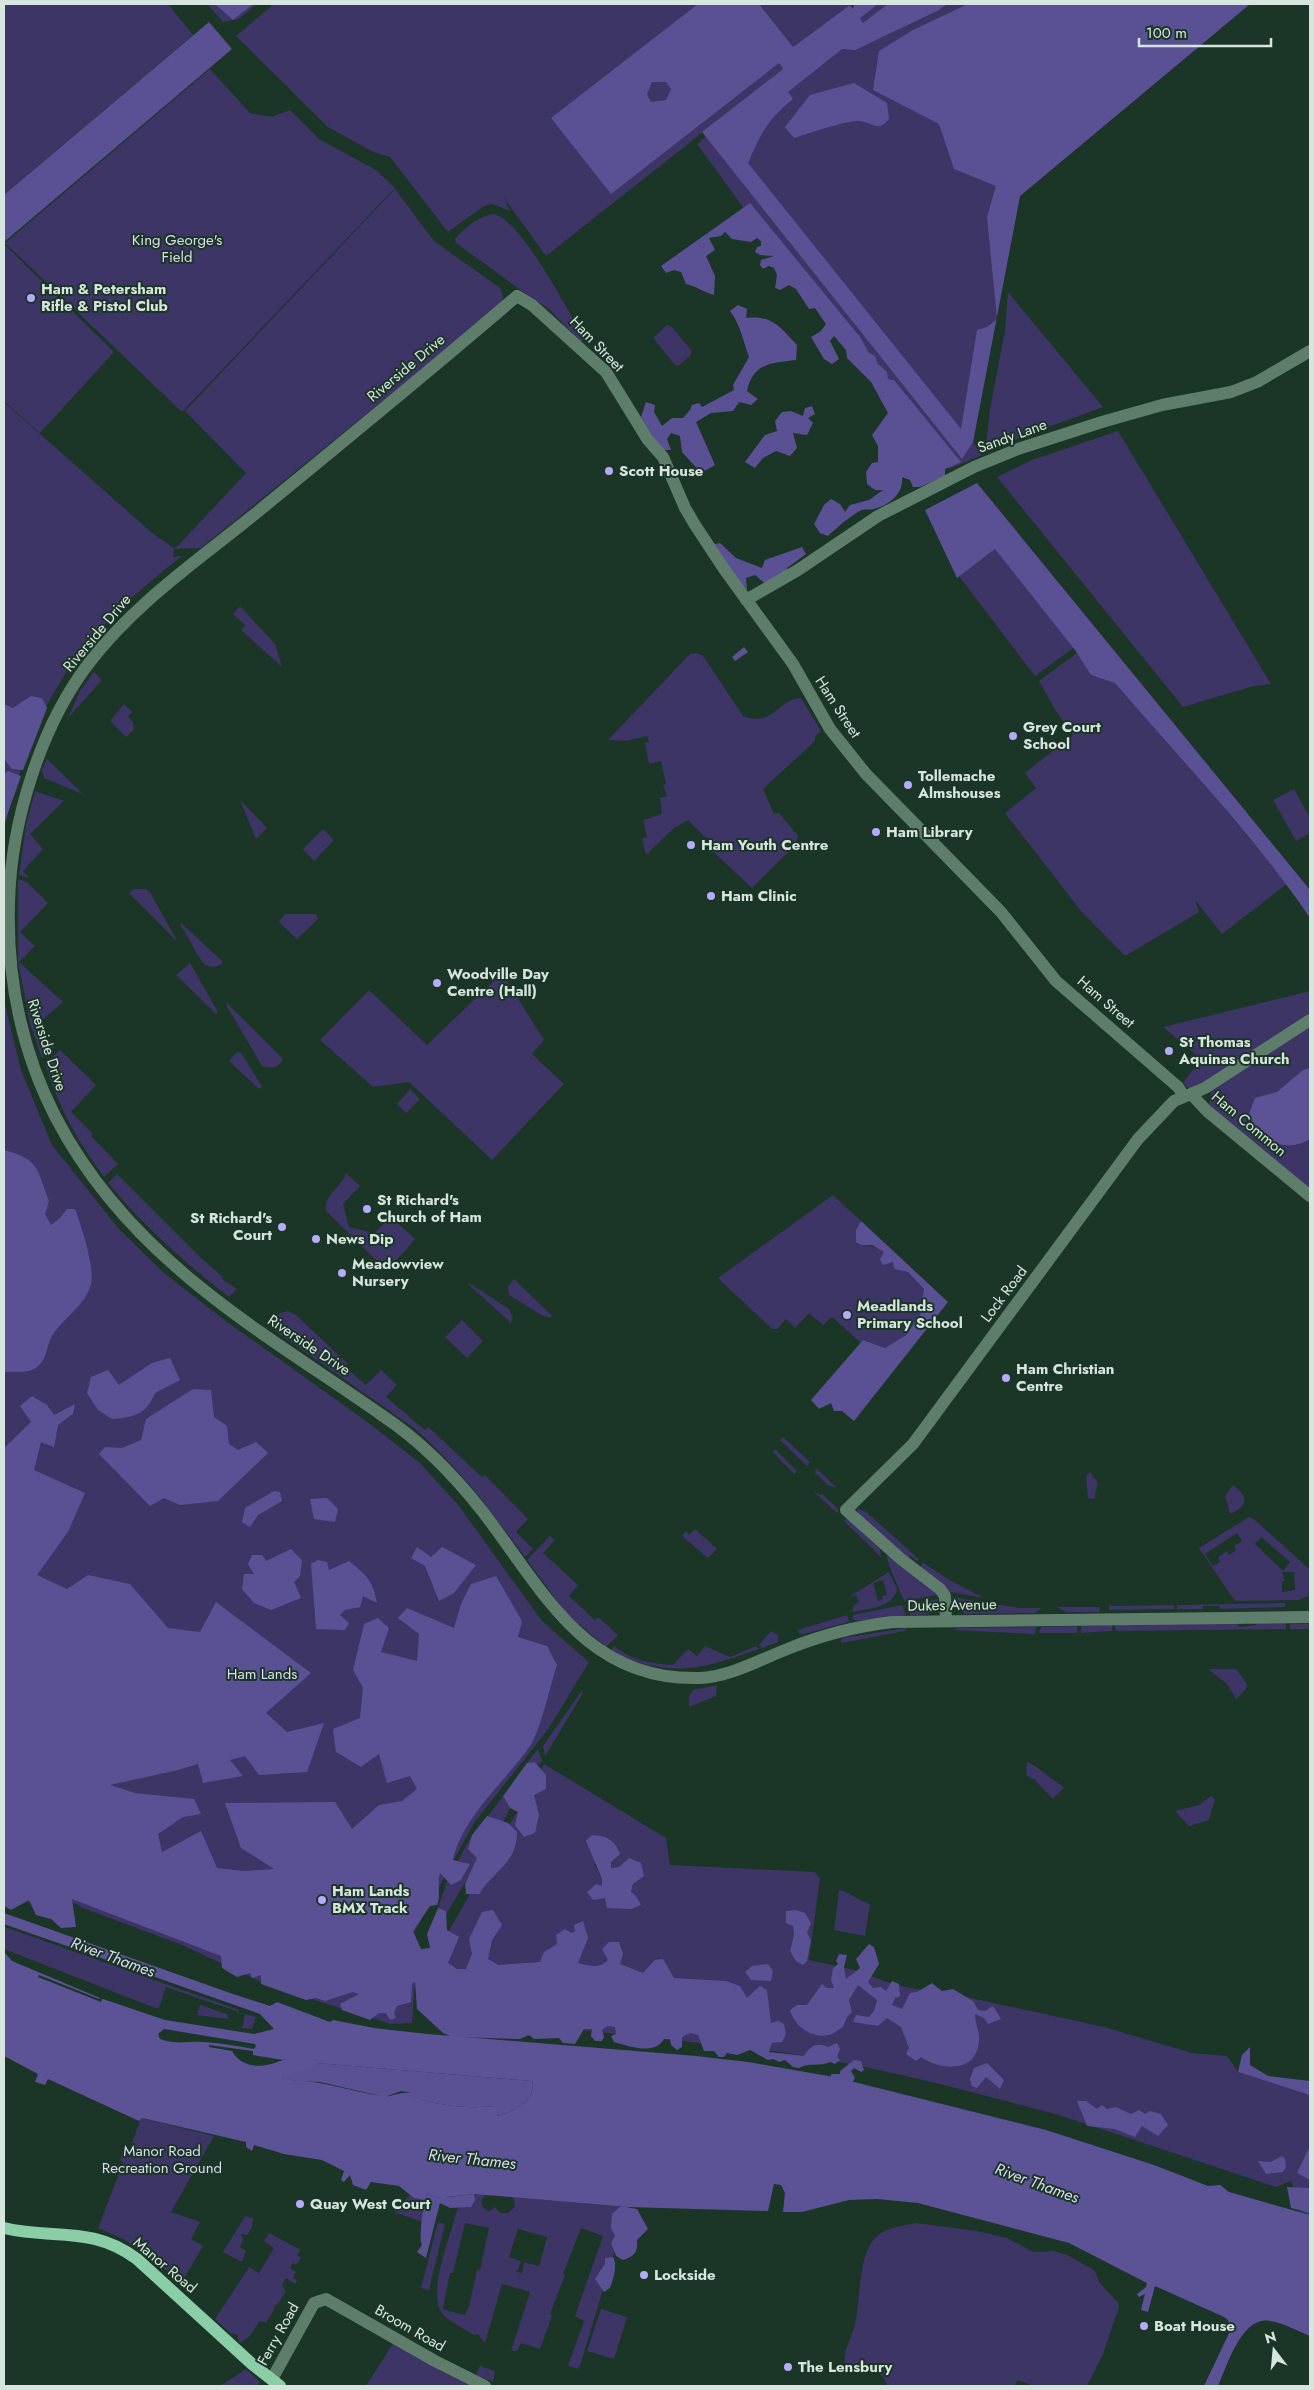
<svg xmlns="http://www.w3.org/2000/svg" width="1314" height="2390" font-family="Jost,sans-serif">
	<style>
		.green { fill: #3c3565; fill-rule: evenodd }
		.forest { fill: #5a5194; fill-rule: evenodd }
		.water { fill: #5c5396; fill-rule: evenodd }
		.pier { fill: #1b3527 }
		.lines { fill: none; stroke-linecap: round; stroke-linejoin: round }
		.river { stroke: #5c5396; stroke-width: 16 }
		.minor { stroke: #5e7e6b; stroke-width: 12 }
		.major { stroke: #89cea7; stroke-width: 12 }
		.poi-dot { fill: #b4acf9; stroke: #1b3527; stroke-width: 2 }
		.labels { text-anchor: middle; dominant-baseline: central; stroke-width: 4; stroke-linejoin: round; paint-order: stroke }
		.park-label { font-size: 15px; fill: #dcdcf0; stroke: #1b3527 }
		.poi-label { font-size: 15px; font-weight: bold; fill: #d7e6dd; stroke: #1b3527; text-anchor: start }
		.street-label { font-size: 15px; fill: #d7e6dd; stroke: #1b3527 }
		.water-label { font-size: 16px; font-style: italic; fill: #dbdbee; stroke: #1b3527 }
	</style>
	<rect width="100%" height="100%" fill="#1b3527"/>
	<!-- green -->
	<g class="green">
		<polygon points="4,4 168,4 193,35 4,195"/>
		<polygon points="207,4 257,4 239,19 223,22"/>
		<polygon points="274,4 733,4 783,69 546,256 504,198 510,211 492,204 484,206 448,232 390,157 373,152 328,127 236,36"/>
		<polygon points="759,4 845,4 850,5 793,47"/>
		<polygon points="868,4 1250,4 1020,196 973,442 982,455 949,469 745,210 697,144"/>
		<polygon points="210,69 250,113 271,117 290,110 319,139 376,170 395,188 182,412 5,243"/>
		<path d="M 395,189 L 434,241 L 500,288 C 505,298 503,301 496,309 L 201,548 L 174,549 L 173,557 L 182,556 C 145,585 107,618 78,656 C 40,705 18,770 4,829 L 4,402 L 151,532 L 175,549 L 246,473 L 185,411 Z"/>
		<path d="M 493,214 C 520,217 569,313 584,338 L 581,342 L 548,308 L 529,296 L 456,243 L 455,239 C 463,229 481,215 493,214 Z"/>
		<polygon points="4,244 114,352 40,433 4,401"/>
		<polygon points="1008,292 1103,407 1024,436 985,453 990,409 1005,331"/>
		<polygon points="667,325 672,327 691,350 691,355 678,366 675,365 653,338"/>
		<polygon points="1118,431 1271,684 1254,686 1183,707 997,477 1032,460"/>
		<polygon points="999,546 1075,647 1035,676 959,576"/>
		<polygon points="240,606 275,644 282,667 241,630 245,625 233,614"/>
		<polygon points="1081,650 1100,657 1287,884 1222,934 1195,900 1199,912 1125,956 1081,911 1005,813 1036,788 1025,773 1073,735 1055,710 1039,681"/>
		<path d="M 695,653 L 702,655 L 706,660 L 743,716 C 774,728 777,699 801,698 L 821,731 L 815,736 L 815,741 L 763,789 L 774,814 L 779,813 L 798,836 L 795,845 L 752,888 L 709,848 L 713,841 L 705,837 L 688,820 L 674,828 L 646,855 L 642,839 L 647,837 L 643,820 L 662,814 L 660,798 L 667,796 L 663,785 L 666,784 L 661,761 L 649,764 L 645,743 L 649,742 L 647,736 L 626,741 L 608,740 L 690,654 Z"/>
		<polygon points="94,672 102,680 68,718 80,691"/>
		<polygon points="124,704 132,712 128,717 133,722 134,729 126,737 110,721"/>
		<polygon points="47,759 83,794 44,778 42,770"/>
		<polygon points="1294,789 1310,818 1310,833 1296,841 1273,800"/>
		<polygon points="35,791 64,801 30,834 43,849 23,871 29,878 19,875 26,825"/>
		<polygon points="240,800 267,828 256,839"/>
		<polygon points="323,829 334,840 314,861 303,849"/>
		<polygon points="18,879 27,882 48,903 20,932 35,946 19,962 63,1002 35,1026 55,1046 42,1058 30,1023 18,962"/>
		<polygon points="134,889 146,889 150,892 177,941 129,893"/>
		<polygon points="285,914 316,914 318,919 297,939 279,922"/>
		<path d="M 181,923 L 223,962 C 217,969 208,968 202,962 L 180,924 Z"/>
		<polygon points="190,963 218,1012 216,1014 176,975"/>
		<polygon points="502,973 544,1040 532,1054 564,1084 492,1160 409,1082 373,1087 320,1040 369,990 427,1045"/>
		<polygon points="1310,991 1310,1013 1222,1073 1189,1089 1183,1083 1201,1059 1163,1027"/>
		<polygon points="4,1000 21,1070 52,1145 119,1229 163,1272 223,1319 366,1421 420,1463 459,1506 542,1621 589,1662 549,1728 474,1823 413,1935 415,1982 412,2023 391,2024 270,1986 182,1945 83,1908 65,1898 56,1915 4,1891"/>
		<path d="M 227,1003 L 283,1059 C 277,1069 273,1069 262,1066 L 226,1005 Z"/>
		<polygon points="1310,1026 1310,1190 1209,1106 1211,1091"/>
		<path d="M 60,1050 L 96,1085 L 71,1112 L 93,1134 L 91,1136 L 118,1164 L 104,1177 C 78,1142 58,1106 45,1064 Z"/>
		<polygon points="237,1052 241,1053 262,1086 259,1089 229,1061"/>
		<polygon points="410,1089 420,1099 406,1113 397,1104"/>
		<path d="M 346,1173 L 360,1186 L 343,1204 L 349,1227 L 374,1233 L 391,1217 L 415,1239 C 405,1250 395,1268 379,1263 L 326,1211 C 323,1196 342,1187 346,1173 Z"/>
		<path d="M 117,1174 L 201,1258 L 223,1277 L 222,1279 L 237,1289 L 229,1297 C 185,1263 144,1226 108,1183 Z"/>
		<path d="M 833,1195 L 861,1221 L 856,1230 L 861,1245 C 876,1245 892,1252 894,1269 L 908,1272 L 924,1289 L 920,1315 L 906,1335 L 885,1348 L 863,1340 L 861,1343 L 832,1317 L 823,1325 L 809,1313 L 795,1328 L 786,1319 L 777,1329 L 772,1329 L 718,1278 Z"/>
		<polygon points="514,1279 552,1316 551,1318 543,1316 509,1295 508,1287"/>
		<polygon points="469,1283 509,1309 513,1318 511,1323 468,1284"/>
		<path d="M 288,1311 L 296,1315 L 348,1364 L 345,1367 L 366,1385 L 381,1370 L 397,1385 L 386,1397 L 425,1430 L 428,1427 L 482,1477 L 485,1475 L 528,1519 L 516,1532 L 533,1549 L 525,1557 C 489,1509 460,1468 414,1428 L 275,1331 L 273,1322 C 277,1315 280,1312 288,1311 Z"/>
		<polygon points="462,1320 483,1341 467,1358 445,1337"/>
		<polygon points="783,1437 810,1462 807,1466 780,1440"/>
		<polygon points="775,1449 797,1471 794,1474 773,1452"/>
		<polygon points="817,1469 837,1488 828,1485 814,1472"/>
		<polygon points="1090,1472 1098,1483 1094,1499 1088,1498 1086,1476"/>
		<path d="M 1233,1485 C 1249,1497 1248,1506 1230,1514 L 1225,1496 Z"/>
		<polygon points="812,1490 820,1495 822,1494 838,1509 838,1512 837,1513"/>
		<polygon points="857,1508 866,1512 919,1559 917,1561 910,1556 907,1558 858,1514"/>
		<path d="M 1249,1517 L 1255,1520 L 1308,1568 L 1310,1571 L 1310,1595 L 1299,1600 L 1235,1601 L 1199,1548 ZM 1237,1533 L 1242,1541 L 1234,1546 L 1236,1550 L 1229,1555 L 1227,1551 L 1218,1557 L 1220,1562 L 1213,1566 L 1205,1554 ZM 1261,1537 L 1290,1562 L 1283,1571 L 1255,1544 ZM 1282,1572 L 1294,1572 L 1295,1590 L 1282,1592 L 1282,1581 L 1285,1581 Z"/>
		<polygon points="847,1518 880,1549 881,1557 844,1521"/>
		<polygon points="695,1529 717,1549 708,1558 682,1536 686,1531 689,1535"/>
		<polygon points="550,1536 555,1540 543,1553 578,1585 569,1596 595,1620 598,1617 618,1635 606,1647 566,1613 527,1560"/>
		<path d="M 887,1554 L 933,1590 L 937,1595 L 904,1601 C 900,1589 886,1563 887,1554 Z"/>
		<polygon points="922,1562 953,1582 984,1598 950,1592 921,1569"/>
		<path d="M 889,1572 L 897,1589 C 892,1609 869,1608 852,1612 L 854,1605 L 859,1602 L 856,1595 L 849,1597 ZM 883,1580 L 887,1595 L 882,1596 L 883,1599 L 878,1601 L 873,1583 Z"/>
		<path d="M 952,1597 L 1019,1608 L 1042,1608 L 1035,1613 L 965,1614 C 956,1610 953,1606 952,1597 Z"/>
		<path d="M 938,1599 C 936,1616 924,1615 910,1615 L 907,1604 Z"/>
		<polygon points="1285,1603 1285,1607 1220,1609 1219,1606 1203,1606 1203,1609 1177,1609 1177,1605"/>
		<polygon points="902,1605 906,1615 856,1621 853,1619 853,1615"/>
		<polygon points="1174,1605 1174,1609 1109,1610 1109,1606"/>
		<polygon points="1057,1607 1100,1607 1099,1612 1066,1612"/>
		<polygon points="847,1615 849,1622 803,1634 799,1633 798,1630"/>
		<polygon points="1238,1623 1239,1627 1256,1625 1256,1623 1286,1623 1286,1629 1116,1631 1115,1625"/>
		<rect x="1290" y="1624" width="20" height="5"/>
		<polygon points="1112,1625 1112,1631 1081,1633 1081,1626"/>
		<polygon points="1077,1626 1077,1633 1039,1633 1041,1627"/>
		<polygon points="1036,1627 1035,1634 952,1630 958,1628"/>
		<polygon points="906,1628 905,1631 841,1643 842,1638"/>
		<polygon points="771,1631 778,1635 778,1642 762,1648 759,1645"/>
		<path d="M 614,1646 C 630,1660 653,1664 673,1665 L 688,1649 L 697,1656 L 705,1646 L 730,1657 L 756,1646 L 759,1649 C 700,1670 670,1679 610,1651 Z"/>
		<polygon points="1208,1669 1236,1669 1247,1684 1246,1689 1236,1699 1227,1684"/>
		<polygon points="717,1685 716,1696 689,1707 689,1697 693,1690"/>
		<polygon points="581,1692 583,1693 545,1756 543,1746"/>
		<polygon points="538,1749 542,1761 539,1765 535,1762 527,1763"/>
		<path d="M 1027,1762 C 1041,1768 1050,1779 1064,1787 L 1053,1799 L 1035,1780 L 1026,1775 Z"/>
		<path d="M 544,1764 L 666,1838 L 670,1865 L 815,1872 L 820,1879 L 809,1960 L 854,1970 L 890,1983 L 910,1988 L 962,1996 L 1104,2027 L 1192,2053 L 1227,2056 L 1238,2072 L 1310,2093 L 1310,2215 L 1302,2212 L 1291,2181 L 1276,2187 L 1059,2115 L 940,2084 L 861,2066 L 774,2051 L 488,2020 L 434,1957 ZM 611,1862 L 611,1868 L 619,1867 L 633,1884 L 631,1892 L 587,1891 L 602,1887 L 602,1879 L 594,1864 ZM 793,1926 L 811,1940 L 808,1954 L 790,1951 L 794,1934 Z"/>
		<polygon points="503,1796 510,1808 503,1822 487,1817"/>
		<polygon points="1211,1796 1215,1799 1209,1820 1189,1826 1175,1811 1199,1805"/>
		<polygon points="472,1835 468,1849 477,1858 475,1865 446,1915 446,1911 438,1908 447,1881 451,1885 470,1864 458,1861"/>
		<path d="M 839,1890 C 851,1892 858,1901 870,1904 L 865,1936 L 834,1930 Z"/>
		<polygon points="5,1927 239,2010 239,2012 166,1987 159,2008 155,2008 4,1949"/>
		<polygon points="200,2005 227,2014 229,2019 197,2015"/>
		<polygon points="245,2014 256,2017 252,2029 242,2028"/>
		<polygon points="141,2118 214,2136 171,2212 200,2222 191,2239 203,2246 182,2282 125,2240 98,2228 123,2163 120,2160 122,2154 128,2154"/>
		<polygon points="427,2194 425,2223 394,2212 410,2195"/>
		<path d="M 474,2194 L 485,2195 L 481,2201 L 483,2207 L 489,2211 L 495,2207 L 500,2213 L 508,2213 L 515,2207 L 513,2197 L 628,2207 L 579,2369 L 568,2366 L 584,2321 L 575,2316 L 603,2236 L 581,2228 L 563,2274 L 565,2275 L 550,2314 L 552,2316 L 540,2349 L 521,2343 L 517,2351 L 511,2351 L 530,2292 L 502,2284 L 485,2343 L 478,2334 L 474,2335 C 465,2329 449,2322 442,2313 C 426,2291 453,2231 457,2209 L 475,2200 ZM 465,2223 L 489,2228 L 480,2270 L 477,2270 L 469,2307 L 465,2315 L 444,2310 L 443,2308 L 450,2273 L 453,2273 ZM 518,2229 L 547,2237 L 539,2266 L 524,2262 L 522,2274 L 516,2271 L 518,2270 L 521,2261 L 509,2257 Z"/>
		<polygon points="245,2216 253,2218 252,2227 247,2235 241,2234 243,2239 240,2247 246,2251 242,2262 223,2252"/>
		<polygon points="438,2222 445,2224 429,2290 421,2288"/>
		<path d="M 916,2223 L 977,2231 L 1007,2238 L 1033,2252 L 1054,2251 L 1067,2255 L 1094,2270 L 1100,2283 L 1118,2303 L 1119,2307 L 1103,2354 L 1087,2386 L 1034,2386 L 1017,2380 L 1015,2386 L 887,2386 C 883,2365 860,2373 845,2368 C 842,2352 850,2342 854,2327 C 862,2302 856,2257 876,2237 C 886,2227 903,2226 916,2223 Z"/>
		<polygon points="269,2233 301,2250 297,2255 301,2258 296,2265 293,2263 290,2268 296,2272 293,2278 297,2280 295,2284 286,2278 282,2285 286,2291 277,2305 273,2306 275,2308 266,2323 260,2321 249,2337 240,2343 238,2340 238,2335 230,2333 215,2319 249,2267 259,2273 274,2248 264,2241"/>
		<polygon points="601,2309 627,2317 614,2359 587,2351"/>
		<polygon points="394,2342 472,2386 366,2386"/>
		<polygon points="480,2366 495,2371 493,2382 476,2375"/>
		<polygon points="246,2369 260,2382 257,2386 220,2386"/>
	</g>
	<!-- forest -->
	<g class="forest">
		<polygon points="217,4 253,4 233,20 216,5"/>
		<path d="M 698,4 L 759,4 L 793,47 L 850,5 L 853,9 L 854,4 L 878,4 L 860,18 L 863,23 L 888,4 L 947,4 L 937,11 L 855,50 L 842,49 L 788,92 L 793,99 C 767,120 761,133 748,163 L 961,429 L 977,330 L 987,327 L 997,319 L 987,217 L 996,186 L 954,169 L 939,124 L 873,90 L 879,51 L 913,30 L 968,4 L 1250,4 L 1020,196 L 973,442 L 962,459 L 702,132 L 783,69 L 779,63 L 611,194 L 551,118 ZM 652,82 L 666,82 L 671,89 L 666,100 L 651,102 L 647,94 Z"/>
		<polygon points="209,22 232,49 4,242 4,195"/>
		<path d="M 854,83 L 887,103 L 889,119 C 878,133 872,122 858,121 C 848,120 806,134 794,138 L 785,127 L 810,95 Z"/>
		<path d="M 750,203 L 860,337 L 869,353 L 875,356 L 878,364 L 887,372 L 888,379 L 894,380 L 961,462 L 945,469 L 945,476 L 920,487 L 913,487 L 910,480 L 902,477 C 904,493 890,505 874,509 C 870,510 866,509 862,510 C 855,512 834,530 828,536 L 820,533 L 814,524 L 824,505 L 831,499 L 840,504 L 845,512 L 850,505 L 869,500 L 883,490 L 875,490 L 867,484 L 866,472 L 872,463 L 878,462 L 878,446 L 872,435 L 888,413 L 871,382 L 847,358 L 846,350 L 834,336 L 830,341 L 839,359 L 832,364 L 824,359 L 811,337 L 821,331 L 826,324 L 815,308 L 809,309 L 796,289 L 789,285 L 780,290 L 775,288 L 777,275 L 774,268 L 769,266 L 763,269 L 760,265 L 761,260 L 774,256 L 760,255 L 755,252 L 757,247 L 761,246 L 761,241 L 757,238 L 751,242 L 732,239 L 725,232 L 721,236 L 709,238 L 715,250 L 706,256 L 715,276 L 714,295 C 703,292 696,286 686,284 L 681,272 L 674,270 L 666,273 L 661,266 Z"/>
		<path d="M 738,305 L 747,309 L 746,318 C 773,315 780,327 797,345 L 796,360 C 771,363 753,363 747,391 L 758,399 L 751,405 L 739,402 L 733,411 L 711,413 L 696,422 L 715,465 L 701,473 L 682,452 L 680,436 L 671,433 L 667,439 L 671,450 L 661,450 L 641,417 L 646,402 L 655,405 L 654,412 L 662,426 L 672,418 L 683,418 L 690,410 L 692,405 L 699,403 L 702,407 L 734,390 L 733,385 L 749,357 C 743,340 740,324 730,311 Z"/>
		<polygon points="812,406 815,414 808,418 813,423 807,435 793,433 797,448 790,456 776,451 763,458 755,468 745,462 765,435 777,431 775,421 782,412 791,411 803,416 805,408"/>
		<path d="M 977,483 L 1310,890 L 1310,918 C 1253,834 1181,760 1115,683 L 1091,675 L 1075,650 L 995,549 L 957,578 L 925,510 Z"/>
		<polygon points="720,543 736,558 762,568 765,560 802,547 806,554 787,568 786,574 767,585 755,575 746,578 747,590 710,545"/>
		<polygon points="31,696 42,698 47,708 23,770 12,769 4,759 4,704 13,708"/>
		<polygon points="8,771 21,776 4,824 4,774"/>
		<path d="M 4,1150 C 40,1159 37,1170 49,1201 L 45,1214 L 51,1225 L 60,1218 L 67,1209 L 75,1209 C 81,1225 95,1268 91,1284 C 86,1305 63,1318 52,1336 C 46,1347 48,1358 37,1367 C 28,1374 15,1371 4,1372 Z"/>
		<polygon points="861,1221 948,1302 854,1421 842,1411 834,1411 831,1403 819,1409 811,1400 863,1340 885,1348 906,1335 920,1315 924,1289 908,1272 894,1269 893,1262 883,1265 880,1259 884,1252 872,1245 861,1245 856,1242 856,1230"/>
		<path d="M 170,1358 L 180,1380 L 155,1393 C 146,1415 134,1417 112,1419 L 98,1410 L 87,1393 L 91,1377 L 108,1370 L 119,1385 L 152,1363 Z"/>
		<polygon points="193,1389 211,1390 214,1417 227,1426 229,1444 238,1450 256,1442 268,1453 218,1501 180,1505 164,1498 150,1506 99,1454 105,1447 122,1448 141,1440 146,1419"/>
		<path d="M 32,1396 L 47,1405 L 54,1415 L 75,1404 L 73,1414 L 58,1425 L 54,1447 L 41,1442 L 34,1470 L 85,1493 L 68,1532 L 37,1575 L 67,1589 L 88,1575 L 130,1584 L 168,1628 L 200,1632 L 216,1602 L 311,1673 L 266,1713 L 287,1732 L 324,1723 L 307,1772 L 259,1775 L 245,1756 L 230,1760 L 243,1776 L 203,1783 L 198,1764 L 178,1770 L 110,1785 L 135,1793 L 194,1799 L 201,1814 L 183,1817 L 158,1834 L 162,1852 L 201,1831 L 217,1868 L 243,1871 L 274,1869 L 241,1848 L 225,1803 L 335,1802 L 352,1829 L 379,1805 L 402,1801 L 417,1789 L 410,1776 L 387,1783 L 379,1754 L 361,1767 L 336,1752 L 333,1729 L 360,1718 L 363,1688 L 353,1670 L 364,1624 L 378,1618 L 389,1628 L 381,1652 L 417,1661 L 419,1634 L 398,1618 L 407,1608 L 454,1628 L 461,1604 L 471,1584 L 496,1576 L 522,1621 L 518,1637 L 547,1646 L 557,1665 C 551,1683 540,1732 530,1746 C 506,1781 462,1817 453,1860 L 470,1864 L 461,1880 L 451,1885 L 440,1873 C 437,1883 441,1896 437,1905 L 430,1906 L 413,1931 L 421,1949 L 430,1948 L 427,1934 L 438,1908 L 446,1911 L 447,1930 L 459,1937 L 448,1963 L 457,1969 L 466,1969 L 472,1954 L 469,1939 L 482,1912 L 493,1910 L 502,1925 L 492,1940 L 488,1959 L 498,1965 L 540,1962 L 544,1952 L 557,1944 L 556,1935 L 565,1929 L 571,1933 L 575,1932 L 574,1925 L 583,1921 L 588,1938 L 578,1963 C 590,1966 599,1969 608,1960 L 602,1949 L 609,1942 L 619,1942 L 623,1954 L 620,1964 L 643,1973 L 655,1960 L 663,1959 L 674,1978 L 726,1981 L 740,1986 L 747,1998 L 760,1986 L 767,1990 L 771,2023 L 778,2021 L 784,2024 L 786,2034 L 782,2042 L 772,2043 L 769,2052 L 804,2056 C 810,2046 817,2042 828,2047 L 837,2043 L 840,2049 L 837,2056 L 840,2060 L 835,2064 L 830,2062 C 820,2067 808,2062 799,2068 L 793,2067 L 785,2060 L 779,2062 L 773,2059 L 768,2060 L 750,2050 L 737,2055 L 727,2053 L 724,2057 L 719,2057 L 714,2051 L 704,2051 L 698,2035 L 690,2033 L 682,2037 L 682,2047 L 677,2050 L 671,2045 L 670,2039 L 664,2039 C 654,2056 629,2046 614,2042 L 611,2036 L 616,2034 L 615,2027 L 608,2026 L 602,2030 L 604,2037 L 602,2041 L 595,2041 L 591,2036 L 592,2029 L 584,2029 L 575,2044 L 563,2043 L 559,2038 L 534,2039 L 529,2035 L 520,2039 L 452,2037 L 443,2033 L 417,2009 L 415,1982 L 412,1984 L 411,2002 L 397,2006 L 394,2013 L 396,2018 L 390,2020 L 386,2013 L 379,2013 L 370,2020 L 342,2010 L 340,2004 L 359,1994 L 353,1992 L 325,2001 L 316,1998 L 306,2000 L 261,1984 L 261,1975 L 252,1978 L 250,1973 L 237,1977 L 222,1968 L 221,1956 L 72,1899 L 76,1927 L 61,1928 L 51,1919 L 36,1915 L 29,1900 L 11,1910 L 4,1906 L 4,1448 L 31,1422 L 20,1406 Z"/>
		<polygon points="274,1491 280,1492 282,1501 258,1515 250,1527 242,1522 245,1508"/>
		<polygon points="327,1498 338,1509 335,1522 314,1519 310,1499"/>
		<polygon points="417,1547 431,1557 442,1547 476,1565 454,1593 439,1601 425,1566 411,1558"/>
		<polygon points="291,1549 302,1560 300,1576 294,1582 301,1598 271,1610 254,1603 242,1589 244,1574 254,1574 248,1564 252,1555 262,1555 266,1561"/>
		<path d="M 318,1560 L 327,1562 L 329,1570 L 349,1561 C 366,1575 373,1580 377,1603 L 363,1596 L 360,1607 L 345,1610 L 340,1615 L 349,1623 L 345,1630 L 316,1629 L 311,1564 Z"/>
		<polygon points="535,1762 546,1775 546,1789 534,1795 539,1815 535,1833 524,1837 515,1825 518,1812 510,1808 503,1796 527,1763"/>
		<path d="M 487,1816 L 508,1823 L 517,1832 C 517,1864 494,1870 479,1894 L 466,1894 L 465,1884 L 477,1858 L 468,1849 L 472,1835 Z"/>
		<path d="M 592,1835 C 607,1836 615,1840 620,1854 L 611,1862 L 611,1868 L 619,1867 L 629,1858 L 641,1863 L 644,1876 L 633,1884 L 631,1892 L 636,1896 L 641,1905 L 631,1909 L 607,1908 L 605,1898 L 593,1900 L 587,1892 L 596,1884 L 602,1886 L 602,1879 L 586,1841 Z"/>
		<polygon points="796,1910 805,1913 811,1923 807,1933 811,1940 807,1961 803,1965 796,1961 790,1951 794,1934 793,1926 786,1923 786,1911"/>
		<path d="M 869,1944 L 874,1947 L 879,1964 L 868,1982 L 873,1988 L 881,1987 L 886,1991 L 892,1981 L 899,1984 L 900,1996 L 895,1998 L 892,2005 L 902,2009 L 910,1993 L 917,1992 L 932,1983 L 942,1991 L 953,1989 L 973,2001 L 978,2010 L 985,2011 L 993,2006 L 1001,2019 L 988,2024 L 984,2018 L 975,2014 C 975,2023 980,2033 979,2041 C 977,2073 941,2071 921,2057 L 916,2061 L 906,2054 L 909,2048 L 901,2027 L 887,2018 L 878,2026 L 853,2022 L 856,2015 L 869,2017 L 874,2011 L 877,2000 L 858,1985 L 849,2000 L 852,2012 L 847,2017 L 843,2027 C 839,2029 834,2034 829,2035 C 812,2039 794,2026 790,2010 L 797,2005 L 807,2005 L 822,1984 L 827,1988 L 834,1988 L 831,1980 L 833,1968 L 838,1964 L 836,1961 L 839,1954 L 847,1955 L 844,1967 L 846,1979 L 860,1968 L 856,1959 Z"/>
		<polygon points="768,1964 773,1971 771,1981 751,1980 745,1972 752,1966"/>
		<polygon points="1250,2047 1250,2065 1268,2076 1310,2081 1310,2095 1238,2072 1242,2055"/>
		<path d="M 290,2058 L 294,2070 L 313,2063 L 329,2064 L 532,2081 C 538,2100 511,2113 496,2116 L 496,2106 C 467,2109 440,2106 411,2097 L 412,2093 L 401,2091 L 385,2097 L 320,2082 L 284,2080 L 275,2063 Z"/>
		<polygon points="854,2060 861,2061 864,2070 861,2072 854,2068 851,2071 855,2078 851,2084 831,2077 831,2074 840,2074 840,2071"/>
		<polygon points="987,2063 1004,2080 1000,2089 986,2077 977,2088 972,2086 970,2079 974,2068"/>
		<polygon points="1077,2101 1086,2101 1097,2109 1102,2105 1107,2109 1116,2107 1131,2114 1139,2110 1145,2114 1150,2111 1161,2114 1168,2125 1158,2136 1142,2126 1135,2137 1115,2129 1087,2126"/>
		<polygon points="1310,2146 1310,2180 1297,2173"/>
		<polygon points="1282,2156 1285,2159 1286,2167 1283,2172 1266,2174 1258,2161 1271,2162"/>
		<polygon points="1287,2187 1310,2188 1310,2213 1291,2208"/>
		<path d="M 427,2194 L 441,2198 L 474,2194 L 475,2200 L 471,2207 L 450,2208 L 440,2203 L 426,2258 L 417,2252 L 422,2245 C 418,2237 424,2202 427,2194 Z"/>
		<path d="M 621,2206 L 637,2209 L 648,2229 L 637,2240 C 638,2252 635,2256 623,2260 L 616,2256 L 611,2243 L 615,2236 L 611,2228 L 612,2214 Z"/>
		<path d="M 613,2257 C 618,2265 613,2280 610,2288 L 604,2292 L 595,2279 L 605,2264 L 605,2258 Z"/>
	</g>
	<!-- water -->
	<g class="water">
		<polygon points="744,647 748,652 735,661 732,657"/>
		<path d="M 1310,1068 L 1310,1139 C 1295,1149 1276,1147 1261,1135 C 1256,1131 1252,1120 1249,1114 L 1255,1098 L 1277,1092 L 1303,1070 Z"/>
		<path d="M 4,1913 L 233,1994 L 270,2006 L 277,2002 L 330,2022 L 333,2020 L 374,2028 L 427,2034 L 696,2056 L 748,2062 L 834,2077 L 1046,2130 L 1154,2165 L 1208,2186 L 1220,2185 L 1229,2192 L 1310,2215 L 1310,2336 C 1297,2331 1284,2323 1270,2321 C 1242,2315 1227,2366 1218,2386 L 1204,2386 L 1230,2331 L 1228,2320 L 1224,2317 L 1155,2286 L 1148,2312 L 1141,2310 L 1145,2294 L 1139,2297 L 1137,2294 L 1146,2287 L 1147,2283 L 1069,2243 L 918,2203 L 877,2199 L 849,2200 L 802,2212 L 783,2212 L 785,2193 L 781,2185 L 774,2184 L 768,2211 L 628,2207 L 474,2194 L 447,2197 L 444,2205 L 440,2203 L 441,2198 L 427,2194 L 425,2200 L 414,2198 L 399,2186 L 371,2182 L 366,2190 L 353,2185 L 350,2175 L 344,2182 L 341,2180 L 344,2171 L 322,2160 L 284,2154 L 254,2145 L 252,2151 L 246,2147 L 246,2142 L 142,2118 L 139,2121 L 48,2079 L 45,2085 L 35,2082 L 38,2074 L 4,2056 L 4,1952 L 12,1961 L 100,1998 L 165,2020 L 254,2034 L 274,2029 L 260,2014 L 4,1924 ZM 164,2029 L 255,2044 L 256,2046 L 254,2049 C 237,2046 220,2043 203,2042 C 187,2041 178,2045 160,2039 L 158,2034 ZM 209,2045 L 253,2051 L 253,2055 L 283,2060 L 290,2058 L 294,2070 L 313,2063 L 329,2064 L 532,2081 C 538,2100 511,2113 497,2116 L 496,2106 C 467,2109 440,2106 412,2097 L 412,2093 C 398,2091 391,2098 382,2096 C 348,2091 318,2079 284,2080 L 275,2063 C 259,2068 241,2067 232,2051 L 209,2047 Z"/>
	</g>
	<!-- pier -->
	<polygon class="pier" points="39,1975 99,1999 103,1996 101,2002 38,1977"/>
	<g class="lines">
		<!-- river -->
		<polyline class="river" points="258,2078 312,2058"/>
		<!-- minor -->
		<g class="minor">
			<polyline points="746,600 798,570 878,516 974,467 1018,449 1102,422 1162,405 1231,392 1257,382 1310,351"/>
			<polyline points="1191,1094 1207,1111 1310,1196"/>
			<path d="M 1184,1096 L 1178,1087 L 1056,981 L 1001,912 L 866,774 L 830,729 L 793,664 L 724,569 L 695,525 L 685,508 L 663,457 L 648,440 L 606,372 L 532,305 L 517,296 C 431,370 343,442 255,514 C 197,561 135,603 89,663 C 40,727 11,823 9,902 C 4,1065 76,1187 200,1287 C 258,1334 322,1373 383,1416 C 422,1442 454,1475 483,1512 C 543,1590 585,1681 699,1678 C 730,1677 761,1659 790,1648 C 822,1635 859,1626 893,1622 L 1310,1617"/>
			<polyline points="946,1620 945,1596 940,1589 901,1559 846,1510 913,1444 1138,1139 1174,1101 1205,1088 1310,1020"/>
			<polyline points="272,2379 314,2303 326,2299 435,2361 485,2386"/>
		</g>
		<!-- major -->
		<path class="major" d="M 4,2228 C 53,2240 92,2225 137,2259 L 252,2364 L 280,2386"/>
	</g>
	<!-- markers -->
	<g class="poi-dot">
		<circle cx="31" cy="298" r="5"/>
		<circle cx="609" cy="471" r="5"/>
		<circle cx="1013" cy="736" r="5"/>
		<circle cx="908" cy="785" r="5"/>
		<circle cx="876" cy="832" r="5"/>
		<circle cx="691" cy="845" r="5"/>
		<circle cx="711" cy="896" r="5"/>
		<circle cx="437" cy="983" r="5"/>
		<circle cx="1169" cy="1051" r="5"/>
		<circle cx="367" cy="1209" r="5"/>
		<circle cx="282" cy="1227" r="5"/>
		<circle cx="316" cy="1239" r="5"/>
		<circle cx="342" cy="1273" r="5"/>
		<circle cx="847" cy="1315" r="5"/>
		<circle cx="1006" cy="1378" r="5"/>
		<circle cx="322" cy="1900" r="5"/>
		<circle cx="300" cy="2204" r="5"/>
		<circle cx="644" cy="2275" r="5"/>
		<circle cx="1144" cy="2326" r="5"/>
		<circle cx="788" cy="2367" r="5"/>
	</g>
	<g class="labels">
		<!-- park labels -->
		<g class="park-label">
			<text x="177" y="240">King George's<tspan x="177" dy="17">Field</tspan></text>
			<text x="262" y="1674">Ham Lands</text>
			<text x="162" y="2151">Manor Road<tspan x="162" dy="17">Recreation Ground</tspan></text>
		</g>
		<!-- poi labels -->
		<g class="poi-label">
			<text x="41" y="289">Ham &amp; Petersham<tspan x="41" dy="17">Rifle &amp; Pistol Club</tspan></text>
			<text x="619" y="471">Scott House</text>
			<text x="1023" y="727">Grey Court<tspan x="1023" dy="17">School</tspan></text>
			<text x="918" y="776">Tollemache<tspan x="918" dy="17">Almshouses</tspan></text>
			<text x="886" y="832">Ham Library</text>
			<text x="701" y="845">Ham Youth Centre</text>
			<text x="721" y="896">Ham Clinic</text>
			<text x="447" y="974">Woodville Day<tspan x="447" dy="17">Centre (Hall)</tspan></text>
			<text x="1179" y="1042">St Thomas<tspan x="1179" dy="17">Aquinas Church</tspan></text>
			<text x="377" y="1200">St Richard's<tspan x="377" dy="17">Church of Ham</tspan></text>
			<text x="272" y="1218" text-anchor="end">St Richard's<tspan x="272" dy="17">Court</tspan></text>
			<text x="326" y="1239">News Dip</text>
			<text x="352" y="1264">Meadowview<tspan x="352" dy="17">Nursery</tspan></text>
			<text x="857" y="1306">Meadlands<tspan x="857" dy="17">Primary School</tspan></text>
			<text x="1016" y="1369">Ham Christian<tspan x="1016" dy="17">Centre</tspan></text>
			<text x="332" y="1891">Ham Lands<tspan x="332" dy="17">BMX Track</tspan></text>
			<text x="310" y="2204">Quay West Court</text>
			<text x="654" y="2275">Lockside</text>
			<text x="1154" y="2326">Boat House</text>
			<text x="798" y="2367">The Lensbury</text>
		</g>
		<!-- street labels -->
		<g class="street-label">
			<text transform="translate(597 344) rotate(46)">Ham Street</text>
			<text transform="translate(406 368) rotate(-40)">Riverside Drive</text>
			<text transform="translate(1012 436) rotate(-20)">Sandy Lane</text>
			<text transform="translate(97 633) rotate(-50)">Riverside Drive</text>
			<text transform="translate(838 707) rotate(57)">Ham Street</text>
			<text transform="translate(1106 1002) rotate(41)">Ham Street</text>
			<text transform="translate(47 1045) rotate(72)">Riverside Drive</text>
			<text transform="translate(1249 1124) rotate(40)">Ham Common</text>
			<text transform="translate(1004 1294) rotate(-53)">Lock Road</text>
			<text transform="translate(309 1345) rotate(34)">Riverside Drive</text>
			<text transform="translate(952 1605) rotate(-1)">Dukes Avenue</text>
			<text transform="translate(165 2265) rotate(40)">Manor Road</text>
			<text transform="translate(410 2328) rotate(30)">Broom Road</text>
			<text transform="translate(278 2334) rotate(-61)">Ferry Road</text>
		</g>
		<!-- water labels -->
		<g class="water-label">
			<text transform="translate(113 1957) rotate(20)">River Thames</text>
			<text transform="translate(472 2159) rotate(6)">River Thames</text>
			<text transform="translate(1037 2183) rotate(20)">River Thames</text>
		</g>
	</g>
	<!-- border -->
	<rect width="1314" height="2390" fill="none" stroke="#d7e6dd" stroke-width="10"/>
	<!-- north arrow -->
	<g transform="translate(1274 2350) rotate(344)" stroke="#1b3527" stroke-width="4" paint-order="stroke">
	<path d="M0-4L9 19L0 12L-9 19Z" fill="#d7e6dd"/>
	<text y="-8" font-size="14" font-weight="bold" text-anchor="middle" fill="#d7e6dd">N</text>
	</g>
	<!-- scale -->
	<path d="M1139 38v8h132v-8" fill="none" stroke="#d7e6dd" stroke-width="2.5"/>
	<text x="1146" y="38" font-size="15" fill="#d7e6dd" stroke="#1b3527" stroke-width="4" paint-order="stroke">100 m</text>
</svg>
